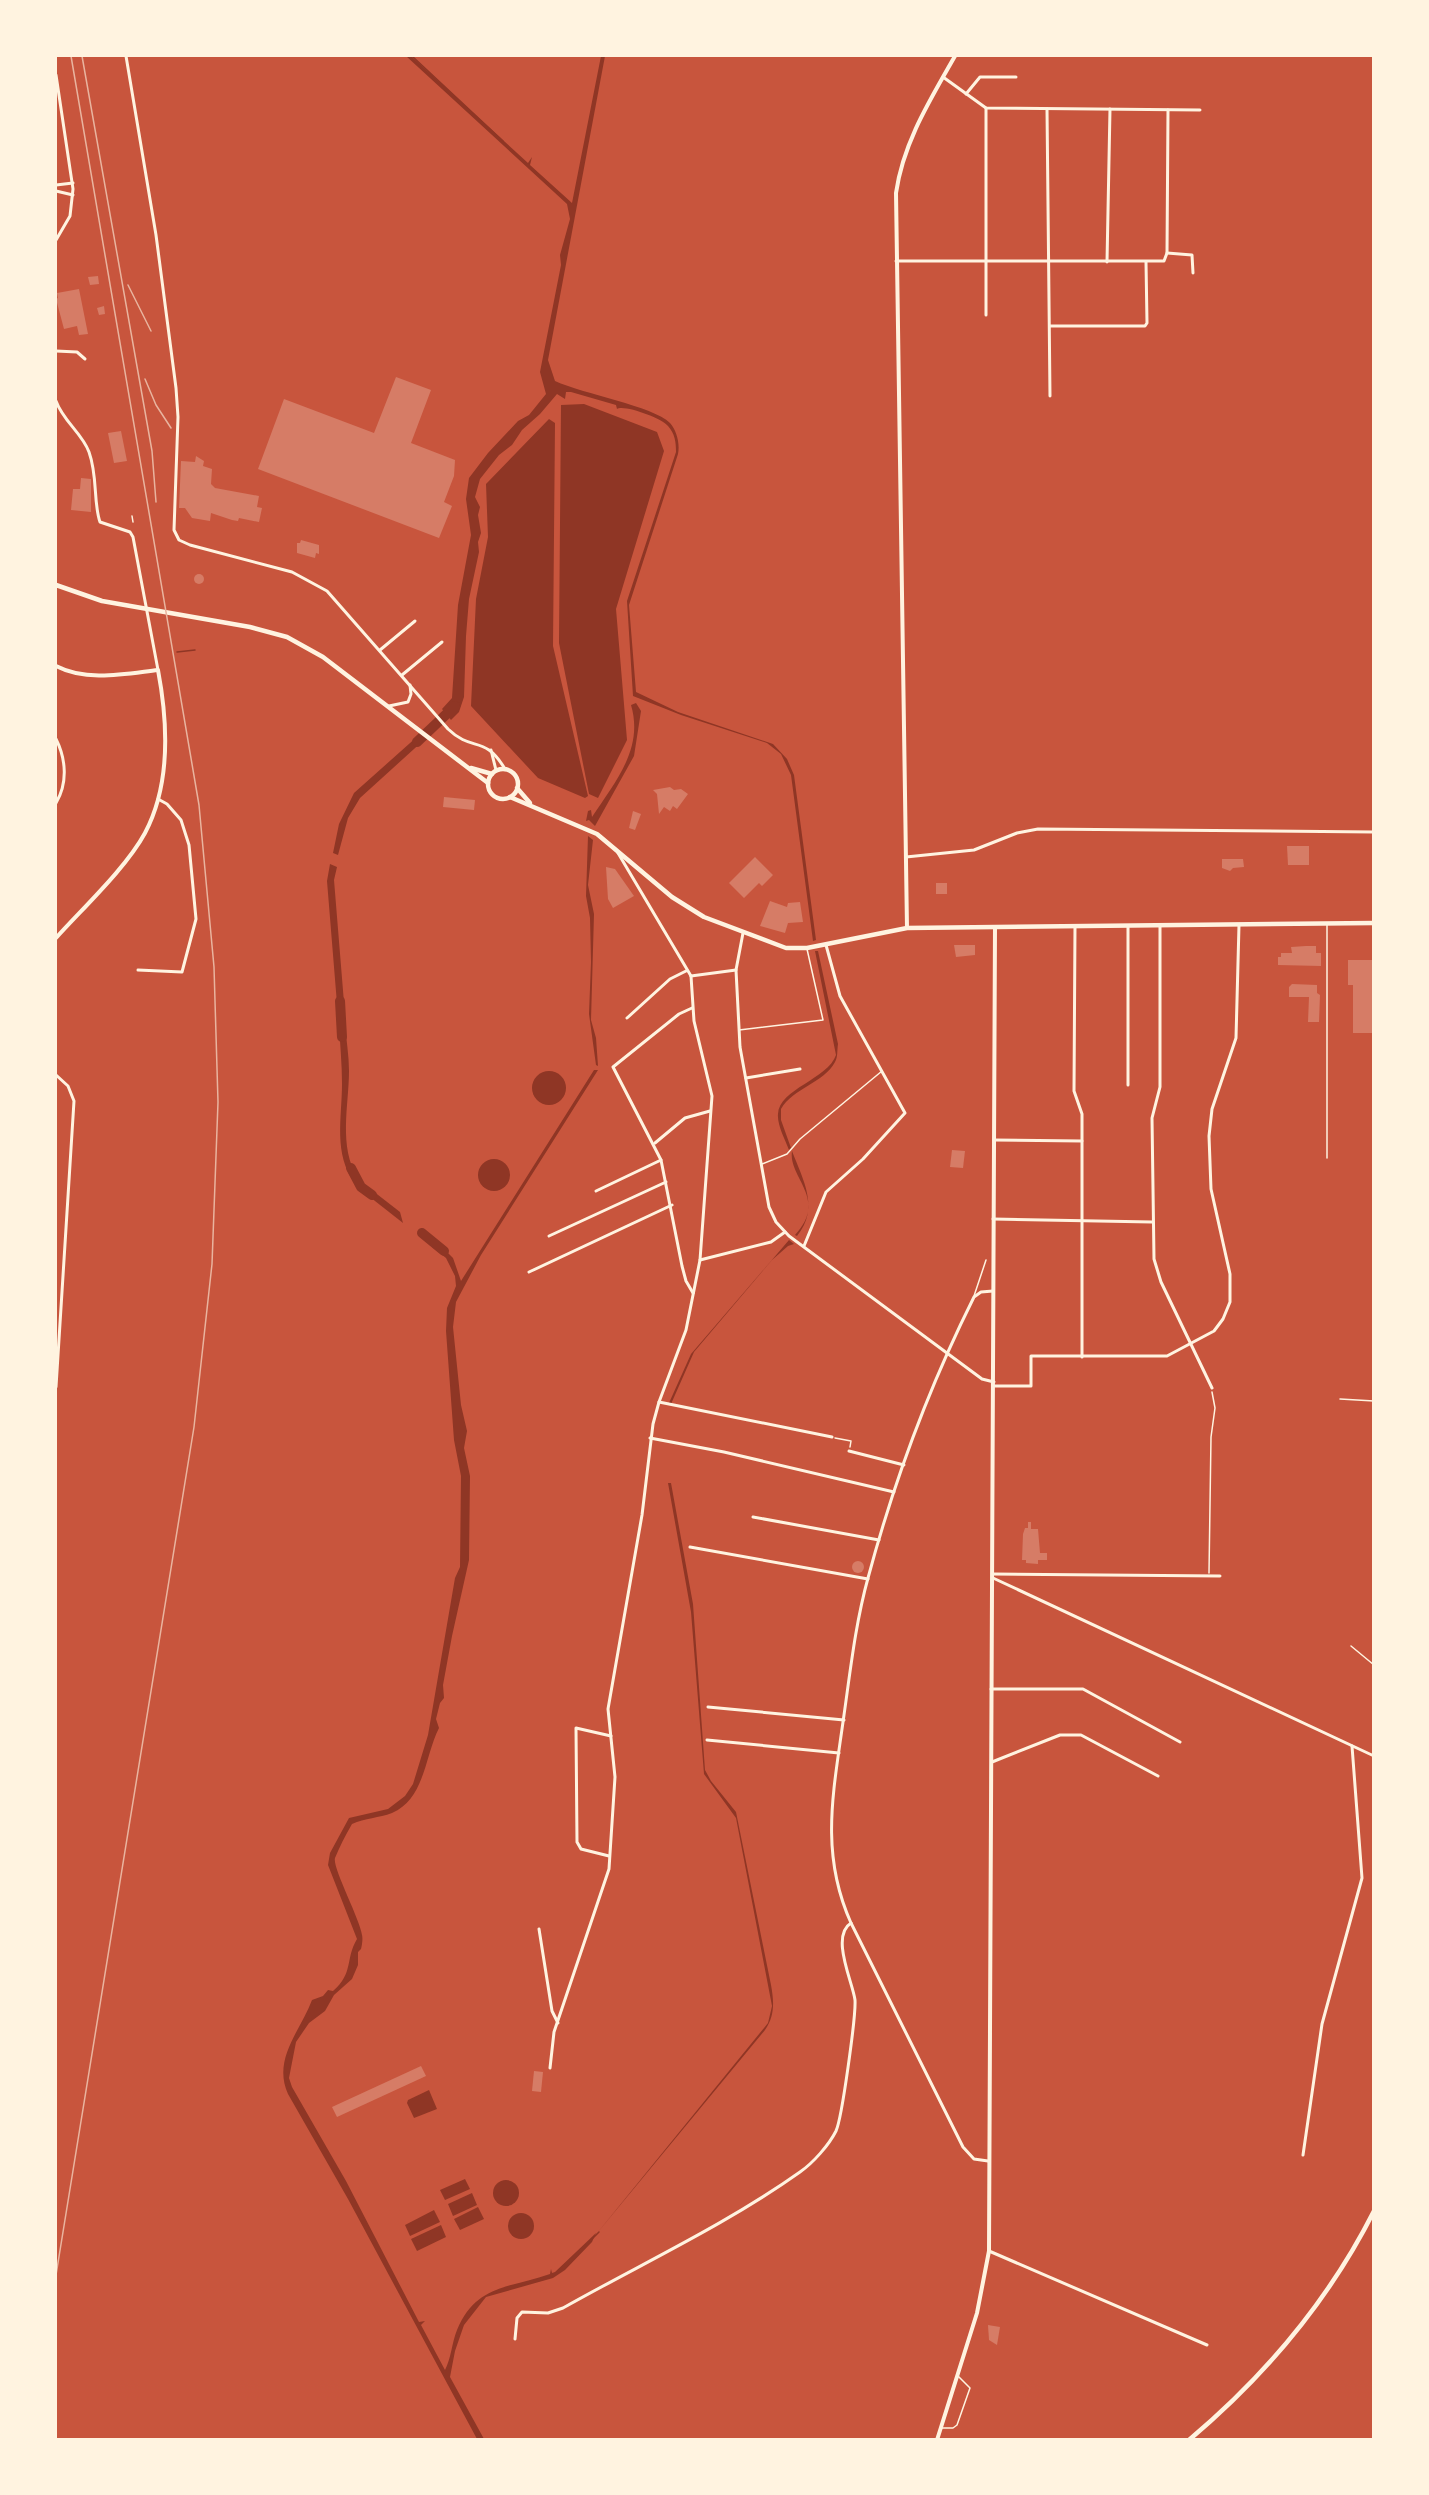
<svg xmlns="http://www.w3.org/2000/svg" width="1429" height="2495" font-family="'Nunito Sans',sans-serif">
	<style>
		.water { fill: #8f3625 }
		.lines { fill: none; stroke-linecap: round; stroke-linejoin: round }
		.stream { stroke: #8f3625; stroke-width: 1.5 }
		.river { stroke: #8f3625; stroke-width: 10 }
		.building { fill: #d67c66 }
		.path { stroke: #fff3e0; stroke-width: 1.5 }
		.service { stroke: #fff3e0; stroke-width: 1.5 }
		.minor { stroke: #fff3e0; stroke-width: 3 }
		.tertiary { stroke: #fff3e0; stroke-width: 4 }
		.secondary { stroke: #fff3e0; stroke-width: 4.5 }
		.rail { stroke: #e9b49f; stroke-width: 1.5 }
	</style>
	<rect width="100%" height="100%" fill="#c8553d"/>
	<!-- water -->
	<g class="water">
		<path d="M 406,56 L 411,56 L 528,163 L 532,157 L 530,165 L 572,203 L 601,56 L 605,56 L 548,360 L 555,381 C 583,394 653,406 670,423 C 677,431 680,444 678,454 L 629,605 L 636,692 L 678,712 L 773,744 L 787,759 L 794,775 L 816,940 L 813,941 L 791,775 L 781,754 L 767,743 L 681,715 L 633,696 L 627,601 L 676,452 C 676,442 675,434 668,426 C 662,418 623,404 617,409 L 616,405 L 571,392 L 566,392 L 565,399 L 557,394 L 540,414 L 522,430 L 512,445 L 499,455 L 480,479 L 475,497 L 480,507 L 478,515 L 481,533 L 478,542 L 479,552 L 469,599 L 466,636 L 464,697 L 459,712 L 451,720 L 442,709 L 452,698 L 458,605 L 471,535 L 466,499 L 469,478 L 488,453 L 518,421 L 529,415 L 546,394 L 540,372 L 561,265 L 560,255 L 570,219 L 567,204 Z"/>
		<polygon points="584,404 657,432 664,451 616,609 627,740 598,798 589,794 559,643 561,405"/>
		<polygon points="549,419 555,423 553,646 588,796 585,798 538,778 471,706 476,599 488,537 486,484"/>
		<path d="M 636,703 L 641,711 L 634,756 L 595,826 L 589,820 L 586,821 L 588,811 L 591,810 L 592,817 C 615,782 644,749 631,705 Z"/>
		<polygon points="419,735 425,739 360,798 348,818 338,855 333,853 339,824 354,793"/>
		<polygon points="588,836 593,840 588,885 594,914 591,1020 596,1038 598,1066 596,1065 589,1014 591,962 590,918 586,896"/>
		<polygon points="330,864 337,867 334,880 345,1015 338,1016 327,881"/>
		<path d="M 815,951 L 818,951 L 838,1044 C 837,1050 838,1057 835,1062 C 824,1083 793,1088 781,1109 L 781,1120 L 791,1148 L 789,1150 C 785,1139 777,1125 778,1114 C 779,1089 828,1079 836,1055 Z"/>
		<path d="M 345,1023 C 346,1039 349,1055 349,1071 C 349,1105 338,1147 358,1178 L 355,1183 C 333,1155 342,1117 342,1084 C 342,1064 340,1044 339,1024 Z"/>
		<path d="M 594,1070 L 598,1070 L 481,1255 L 456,1302 L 453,1327 L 461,1405 L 467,1431 L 464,1448 L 470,1476 L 469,1560 L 452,1636 L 443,1685 L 444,1698 L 440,1703 L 436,1719 L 439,1728 C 425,1755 425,1799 392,1813 C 379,1818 365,1818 352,1824 C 345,1836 339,1848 335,1858 C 332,1867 360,1919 362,1935 C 363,1939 362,1945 361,1949 L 358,1952 L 358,1965 L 352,1979 L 334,1995 L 325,2011 L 309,2023 L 296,2042 L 289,2078 L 292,2087 L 346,2181 L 419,2322 L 425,2321 L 421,2325 L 445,2370 C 451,2359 452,2342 457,2330 C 476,2284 511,2288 550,2274 L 551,2269 L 552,2273 L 555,2272 L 596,2233 L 592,2242 L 565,2270 L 553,2278 L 486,2297 L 464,2325 L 455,2351 L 450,2377 L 484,2439 L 477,2439 L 348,2199 L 288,2094 C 272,2059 301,2030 312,2000 L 323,1996 L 328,1990 L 333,1991 C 354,1973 345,1959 357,1939 L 328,1865 L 330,1853 L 349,1818 L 388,1809 L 405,1796 L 413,1784 L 428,1735 L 455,1578 L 460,1567 L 461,1476 L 454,1440 L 446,1331 L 447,1308 L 456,1286 L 455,1276 L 446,1258 L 432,1247 L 434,1239 L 453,1258 L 461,1281 Z"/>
		<circle cx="549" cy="1088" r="17"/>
		<path d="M 792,1151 C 803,1180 820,1208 797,1236 L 795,1235 C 829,1199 788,1178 792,1151 Z"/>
		<circle cx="494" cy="1175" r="16"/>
		<polygon points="364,1184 400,1212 403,1223 361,1190"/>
		<polygon points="789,1240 794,1244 788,1246 772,1260 694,1352 671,1404 669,1403 691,1354"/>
		<path d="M 668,1483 L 671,1483 L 693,1604 L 705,1770 L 711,1781 L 736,1812 L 771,1985 C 774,2001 775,2016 765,2030 L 598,2232 L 768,2023 L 772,2006 L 736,1818 L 704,1774 L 691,1612 Z"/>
		<polygon points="429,2090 437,2109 414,2118 407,2103 408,2100"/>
		<polygon points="465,2179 470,2189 445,2200 440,2190"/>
		<circle cx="506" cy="2193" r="13"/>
		<polygon points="472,2193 477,2205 453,2216 448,2204"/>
		<polygon points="478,2207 484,2219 460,2230 454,2219"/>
		<polygon points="434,2210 440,2222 410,2236 405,2225"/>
		<circle cx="521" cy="2226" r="13"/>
		<polygon points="441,2225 446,2237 417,2251 411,2239"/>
	</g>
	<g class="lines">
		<!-- stream -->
		<g class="stream">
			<polyline points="412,56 503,141"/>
			<polyline points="177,652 195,650"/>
			<polyline points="590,2241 599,2232"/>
		</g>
		<!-- river -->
		<g class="river">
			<polyline points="417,742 455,706"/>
			<polyline points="340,1001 342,1037"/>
			<polyline points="351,1168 361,1187 372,1195"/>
			<polyline points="422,1233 444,1251"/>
		</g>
	</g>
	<!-- building -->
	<g class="building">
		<polygon points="98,276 99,284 90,285 88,277"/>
		<polygon points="79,289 88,334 79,335 77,326 64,329 56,299 58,298 57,293"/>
		<polygon points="104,306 105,314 99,315 97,308"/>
		<polygon points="396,377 431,390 411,443 455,460 454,476 444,502 452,506 439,538 258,469 284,399 374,433"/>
		<polygon points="121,431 127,461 114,463 108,433"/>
		<polygon points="196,456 204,461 203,466 212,469 211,484 215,488 259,496 257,507 262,508 259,522 239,518 238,521 232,520 211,513 210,521 192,518 185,508 179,508 181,461 195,462"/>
		<polygon points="81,478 91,479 91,512 71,510 73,489 80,489"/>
		<polygon points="301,540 319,545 319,554 316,553 315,558 297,553 297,543 300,543"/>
		<circle cx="199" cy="579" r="5"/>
		<polygon points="670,787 674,790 681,789 688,794 677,809 673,806 670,811 664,807 659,814 657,794 653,790"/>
		<polygon points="444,797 475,800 474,810 443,807"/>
		<polygon points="633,811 641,814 635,830 629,828"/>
		<polygon points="1287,846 1309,846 1309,865 1288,865"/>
		<polygon points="755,857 773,875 762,886 759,883 744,898 729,883"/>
		<polygon points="1222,859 1243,859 1244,867 1233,868 1230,871 1222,868"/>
		<polygon points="606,867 615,869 634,896 613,908 608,899"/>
		<rect x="936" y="883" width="11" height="11"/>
		<polygon points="770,901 787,907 788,903 800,902 803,922 788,923 785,933 760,926"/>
		<polygon points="954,945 975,945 975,955 956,957"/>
		<polygon points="1306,946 1316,946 1316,953 1321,953 1321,966 1278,965 1278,957 1281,957 1281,953 1292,953 1291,947"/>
		<polygon points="1348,960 1374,960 1374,1033 1353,1033 1353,985 1348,985"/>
		<polygon points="1292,984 1317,985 1317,993 1320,995 1319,1022 1308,1022 1309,997 1289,997 1289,987"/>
		<polygon points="952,1150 965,1151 963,1168 950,1167"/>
		<polygon points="1028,1522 1031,1522 1031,1529 1038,1529 1040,1553 1047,1553 1047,1560 1038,1560 1038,1564 1026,1563 1026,1560 1022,1560 1023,1534 1025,1528 1028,1528"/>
		<circle cx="858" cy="1567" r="6"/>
		<polygon points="421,2066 426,2076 337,2117 332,2107"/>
		<polygon points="534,2071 543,2072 541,2092 532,2091"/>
		<polygon points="988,2325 1000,2327 997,2345 989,2340"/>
	</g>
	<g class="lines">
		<!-- path -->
		<g class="path">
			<polyline points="132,516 133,522"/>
			<polyline points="835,1438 851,1441 850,1447"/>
			<polyline points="1209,1573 1211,1437 1215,1408 1212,1392"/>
			<polyline points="1351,1646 1374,1665"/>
		</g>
		<!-- service -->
		<g class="service">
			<polyline points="1327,925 1327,1158"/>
			<polyline points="739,1030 823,1020 807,949"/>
			<polyline points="762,1164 787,1154 800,1139 882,1071"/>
			<polyline points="974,1296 986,1260"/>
			<polyline points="1340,1399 1374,1401"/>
			<polyline points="941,2428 953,2428 957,2425 970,2388 958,2376"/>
		</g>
		<!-- minor -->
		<g class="minor">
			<path d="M 126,56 L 156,235 L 176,388 L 178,417 L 174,530 L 179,540 L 190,545 L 292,572 L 327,591 L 448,729 C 473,753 484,734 505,769"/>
			<polyline points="56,75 73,189 70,216 56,240"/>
			<polyline points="943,77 986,108 1200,110"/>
			<polyline points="966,94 980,77 1016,77"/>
			<polyline points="986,108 986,315"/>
			<polyline points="1047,109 1050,396"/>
			<polyline points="56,185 73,183"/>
			<polyline points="56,191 73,195"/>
			<polyline points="1167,253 1192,255 1193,273"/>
			<polyline points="896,261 1164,261 1167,253 1168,110"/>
			<polyline points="1107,262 1110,109"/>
			<polyline points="1050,326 1145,326 1147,323 1146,262"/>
			<polyline points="56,351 77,352 85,359"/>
			<path d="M 56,401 C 63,421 82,433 89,452 C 98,477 93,502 100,522 L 130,532 L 133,537 L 158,670"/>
			<polyline points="380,650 415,621"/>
			<polyline points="402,675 442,642"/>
			<polyline points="389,706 408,702 411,694 410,685"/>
			<path d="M 56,739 C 66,759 68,783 56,803"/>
			<polyline points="491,750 496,770"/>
			<polyline points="906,857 974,850 1017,833 1038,829 1374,832"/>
			<polyline points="1075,926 1074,1091 1082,1114 1082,1357"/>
			<polyline points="1128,927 1128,1085"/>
			<polyline points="1160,927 1160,1087 1152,1118 1154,1259 1161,1282 1212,1388"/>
			<polyline points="743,933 736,970 740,1047 769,1207 776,1222 789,1236 982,1379 994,1382"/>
			<polyline points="138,970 182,972 196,919 189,845 181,820 167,804 158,799"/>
			<polyline points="691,976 736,970"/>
			<polyline points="692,1008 679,1014 613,1067 661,1160 682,1266 686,1281 693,1293"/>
			<polyline points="627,1018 670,979 686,971"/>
			<polyline points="56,1075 68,1086 74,1101 56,1387"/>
			<polyline points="746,1078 800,1069"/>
			<polyline points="994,1140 1082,1141"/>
			<polyline points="655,1143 685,1118 710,1111"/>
			<polyline points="596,1191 661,1160"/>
			<polyline points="993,1219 1152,1222"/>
			<polyline points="549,1236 666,1182"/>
			<polyline points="804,1246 826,1192 863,1159 905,1113 840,996 826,945"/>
			<polyline points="700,1260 771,1242 785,1232"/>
			<polyline points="529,1272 672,1205"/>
			<polyline points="994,1386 1031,1386 1031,1356 1167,1356 1214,1331 1223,1319 1230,1302 1230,1274 1211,1189 1209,1136 1212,1109 1236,1038 1239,925"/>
			<polyline points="659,1402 832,1437"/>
			<polyline points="650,1438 724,1452 894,1492"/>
			<polyline points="849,1451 904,1465"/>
			<polyline points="753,1517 879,1540"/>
			<polyline points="690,1547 868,1579"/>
			<polyline points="993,1574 1220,1576"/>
			<polyline points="993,1578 1374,1756"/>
			<polyline points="991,1689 1083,1689 1180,1742"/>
			<polyline points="708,1707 844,1720"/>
			<polyline points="707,1740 839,1753"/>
			<polyline points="992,1762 1060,1735 1081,1735 1158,1776"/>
			<polyline points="609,1856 581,1849 577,1842 576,1728 611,1736"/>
			<polyline points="539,1929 552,2011 558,2023"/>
			<polyline points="550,2068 554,2032 609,1869 615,1777 608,1709 642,1515 653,1424 659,1402 686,1330 700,1260 712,1096 694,1021 691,976 618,853"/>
			<polyline points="1303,2155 1322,2024 1362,1878 1352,1746"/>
			<path d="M 988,2161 L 974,2159 L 963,2147 L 851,1923 C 820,1854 833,1794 843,1722 C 850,1674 855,1625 868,1578 C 894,1481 929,1387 974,1297 L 981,1292 L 993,1291"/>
			<polyline points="989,2251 1207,2345"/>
			<path d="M 515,2339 L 517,2318 L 522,2312 L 548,2313 L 563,2308 C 641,2264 727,2224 800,2172 C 813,2163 829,2145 836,2131 C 842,2118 856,2016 855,2000 C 853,1983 830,1936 851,1923"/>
		</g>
		<!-- tertiary -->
		<g class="tertiary">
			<path d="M 56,666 C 87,682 124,674 158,670 C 168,723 171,784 145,833 C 126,868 83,908 56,938"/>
			<path d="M 907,928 L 896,193 C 903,143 930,100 955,56"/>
			<polyline points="937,2440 977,2313 989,2251 995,927"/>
		</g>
		<!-- secondary -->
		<g class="secondary">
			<polyline points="56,585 102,601 250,627 287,637 323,657 488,783"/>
			<polyline points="471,768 492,774"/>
			<circle cx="503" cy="784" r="15"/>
			<polyline points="517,788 530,803"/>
			<polyline points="510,797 597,834 672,897 704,917 786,948 807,948 907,928 1374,923"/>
			<path d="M 1189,2440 C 1265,2376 1329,2300 1374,2211"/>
		</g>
		<!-- rail -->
		<g class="rail">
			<polyline points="82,56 152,451 156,502"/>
			<polyline points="128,285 151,331"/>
			<polyline points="145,379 156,405 171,428"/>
			<polyline points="56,2275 194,1427 212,1264 218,1102 214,967 199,805 71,56"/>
		</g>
	</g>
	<!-- border -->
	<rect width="1429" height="2495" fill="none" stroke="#fff3e0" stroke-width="114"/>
</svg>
